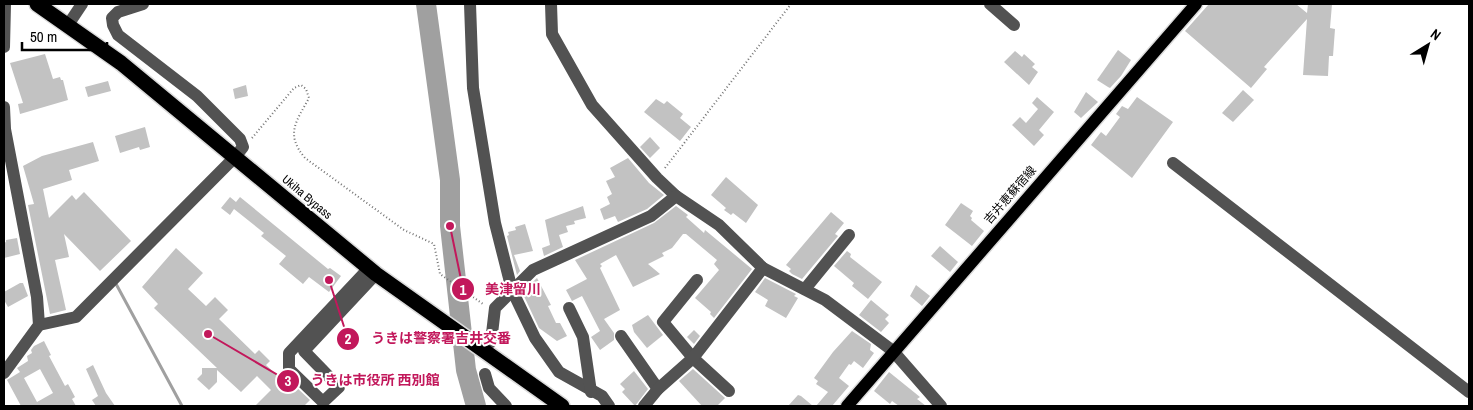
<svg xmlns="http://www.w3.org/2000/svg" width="1473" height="410" font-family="'Archivo Narrow','Noto Sans JP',sans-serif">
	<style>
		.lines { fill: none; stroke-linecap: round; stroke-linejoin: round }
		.stream { stroke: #a0a0a0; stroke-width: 3 }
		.river { stroke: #a0a0a0; stroke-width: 20 }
		.building { fill: #c2c2c2; fill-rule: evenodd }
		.major-casing { stroke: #dbdbdb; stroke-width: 15 }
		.highway-casing { stroke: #dbdbdb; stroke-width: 18 }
		.path { stroke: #747474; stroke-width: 2; stroke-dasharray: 1 2.5; stroke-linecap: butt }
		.minor { stroke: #525252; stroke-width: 12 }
		.major { stroke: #000; stroke-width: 12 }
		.highway { stroke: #000; stroke-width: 15 }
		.labels { text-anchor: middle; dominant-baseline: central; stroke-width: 4; stroke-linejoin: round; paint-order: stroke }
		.street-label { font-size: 12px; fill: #000; stroke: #fff }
		.leader { fill: none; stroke: #c2185b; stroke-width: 2 }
		.callout-dot { fill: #c2185b; stroke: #fff; stroke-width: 2 }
		.mark-label { font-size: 15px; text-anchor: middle; font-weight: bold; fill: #fff }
		.callout-label { font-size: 14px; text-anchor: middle; font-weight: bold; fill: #c2185b; stroke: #fff; stroke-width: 4; stroke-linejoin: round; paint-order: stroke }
	</style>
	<rect width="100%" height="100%" fill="#fff"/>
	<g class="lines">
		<!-- stream -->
		<polyline class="stream" points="115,282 182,406"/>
		<!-- river -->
		<polyline class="river" points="426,4 450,180 450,226 466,370 476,406"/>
	</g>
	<!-- building -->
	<g class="building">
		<polygon points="1209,4 1296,4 1307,13 1308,4 1332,4 1330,28 1335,29 1333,56 1329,56 1328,76 1303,75 1307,19 1264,67 1267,69 1251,88 1185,31"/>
		<polygon points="1118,50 1131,60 1121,76 1110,88 1108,87 1097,80"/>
		<polygon points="1015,51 1022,57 1024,54 1035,64 1032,67 1038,72 1029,85 1004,62"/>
		<polygon points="45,54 53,79 60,77 61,80 63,80 68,100 20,114 18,104 23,103 10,63"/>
		<polygon points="108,81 111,91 88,97 85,87"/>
		<polygon points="246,85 248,96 235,99 233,89"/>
		<polygon points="1243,90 1254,100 1233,122 1222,113"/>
		<polygon points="1086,92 1098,102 1081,118 1074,112"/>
		<polygon points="1037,97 1054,112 1039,130 1044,135 1034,146 1012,125 1020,117 1026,123 1038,109 1032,103"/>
		<polygon points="1137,97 1173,122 1132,178 1091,145 1101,132 1106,136 1120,117 1116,114 1122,106 1128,109"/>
		<polygon points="656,99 664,104 667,101 683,114 680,118 691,127 680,141 644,112"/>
		<polygon points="145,127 150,147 140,150 139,147 120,153 115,136"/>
		<polygon points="650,137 660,148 650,158 640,147"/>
		<polygon points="93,142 99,161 69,170 72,180 43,189 49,218 72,195 76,200 84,192 131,241 100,271 64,234 69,257 55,260 66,310 50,314 28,205 34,204 23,166 42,156"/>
		<polygon points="628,158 649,183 664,195 647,209 618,222 615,216 604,220 600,209 610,204 607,197 612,194 606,181 615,177 610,168"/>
		<polygon points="726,177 758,205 746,223 733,213 731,215 724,210 726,208 711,195"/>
		<polygon points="230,197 236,202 240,197 328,269 330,268 341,276 329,292 309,277 303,284 279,264 286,256 261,236 264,233 234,209 230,215 221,208"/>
		<polygon points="961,203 973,211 970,216 972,218 971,220 984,231 972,246 945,225"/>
		<polygon points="583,206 586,218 574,221 575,224 566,226 568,232 559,235 563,247 544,256 542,248 550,245 545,220"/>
		<polygon points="676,206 688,215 686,217 704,233 705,230 752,269 714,318 710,314 711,312 695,298 719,270 714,264 717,260 686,234 683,234 672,248 662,253 664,256 648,264 660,274 633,287 616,255 600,264 602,266 600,268 620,310 604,319 614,333 614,340 600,350 591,337 600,331 582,296 572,301 566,290 587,279 575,260 654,223"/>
		<polygon points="831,212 844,223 835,234 838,236 802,279 792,274 789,271 791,269 786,265"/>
		<polygon points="525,224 533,251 514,255 520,271 517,275 507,236 509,235 508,232 516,230 515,227"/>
		<polygon points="17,238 20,254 4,258 4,243 6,242 6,240"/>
		<polygon points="940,246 958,262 950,272 931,256"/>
		<polygon points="176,248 203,273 188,289 206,306 215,297 228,310 219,319 255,354 259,350 270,361 266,365 293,390 296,387 310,400 304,406 255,406 271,390 257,376 241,392 217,370 217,382 209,390 197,379 202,374 202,368 217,368 154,308 158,304 142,287"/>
		<polygon points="847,251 851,254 850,257 882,282 868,299 852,286 854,283 834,266"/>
		<polygon points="537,278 551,305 548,306 556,323 560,323 567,336 557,341 539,328 522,292"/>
		<polygon points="765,278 796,294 794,296 798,298 786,318 765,306 768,300 755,292"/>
		<polygon points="20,283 23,283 28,296 8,307 4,300 4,292"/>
		<polygon points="916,285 930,296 922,306 910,296"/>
		<polygon points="871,300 889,315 885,319 889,323 881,332 859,315"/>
		<polygon points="648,315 663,335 647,348 634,332 632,325"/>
		<polygon points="694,330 700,336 694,344 687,337"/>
		<polygon points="852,331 871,344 870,350 874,353 863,368 854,361 851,365 849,364 839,378 849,386 832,406 816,406 828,392 816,384 818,381 814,378 833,352"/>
		<path d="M 44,341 L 51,355 L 49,356 L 65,386 L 68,384 L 75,397 L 72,399 L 76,406 L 21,406 L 7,380 L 20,372 L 17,368 L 28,361 L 27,356 L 32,353 L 31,350 L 34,346 ZM 40,369 L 53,393 L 37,402 L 24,378 Z"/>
		<polygon points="93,365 106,393 115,406 96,406 92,400 98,396 86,369"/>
		<polygon points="693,369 725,398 717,406 702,406 679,381"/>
		<polygon points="634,371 648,389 635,406 622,392 625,389 620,384"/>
		<polygon points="889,372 920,397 917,399 926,406 899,406 892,401 890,404 874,391"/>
		<polygon points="798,395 801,396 813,406 788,406"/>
	</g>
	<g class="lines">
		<!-- major casing -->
		<g class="major-casing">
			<polyline id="major" points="847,406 1196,4"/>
		</g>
		<!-- highway casing -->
		<g class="highway-casing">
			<polyline id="highway" points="37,4 121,63 376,274 562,406"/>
		</g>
		<!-- path -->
		<g class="path">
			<path d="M 252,138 L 294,88 L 301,85 L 306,89 L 309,98 C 296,122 285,134 305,158 L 404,230 L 434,244 L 440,274 L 483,304"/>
			<polyline points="665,168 791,4"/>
		</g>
		<!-- minor -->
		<g class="minor">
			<polyline points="470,4 473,88 495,223 512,290 535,338 559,372 602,396 609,406"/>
			<polyline points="551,4 552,34 592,105 657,178 676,196 719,225 763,268 825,300 893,351 941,406"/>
			<polyline points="990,4 1014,25"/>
			<polyline points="68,25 82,4"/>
			<polyline points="4,47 5,4"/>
			<polyline points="4,107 5,129 37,297 39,325 4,373"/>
			<polyline points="1173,163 1469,392"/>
			<polyline points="369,268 289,353 289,369 323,402 339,387 304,351 376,274"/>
			<polyline points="697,280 663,322 693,358 729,391"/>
			<polyline points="805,289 849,235"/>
			<polyline points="569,308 583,337 591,392"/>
			<polyline points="39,325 76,317 235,157 243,147 240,139 197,96 118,35 113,25 112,18 118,12 143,4"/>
			<polyline points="621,336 658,389"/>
			<polyline points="491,342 495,308 533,270 651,216 676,196"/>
			<polyline points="485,374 489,388 506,406"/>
			<polyline points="644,406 658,389 693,358 763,268"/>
		</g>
		<!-- major -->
		<use href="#major" class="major"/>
		<!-- highway -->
		<use href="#highway" class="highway"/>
	</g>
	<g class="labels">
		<!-- street labels -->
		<g class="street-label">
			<text transform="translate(1010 195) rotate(-49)">吉井恵蘇宿線</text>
			<text transform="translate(307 197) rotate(40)">Ukiha Bypass</text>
		</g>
	</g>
	<!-- callouts -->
	<path class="leader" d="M450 226L463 289M329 280L348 339M208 334L288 381"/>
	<g class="callout-dot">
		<circle cx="450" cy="226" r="5"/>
		<circle cx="329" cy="280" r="5"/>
		<circle cx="208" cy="334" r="5"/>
		<circle cx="463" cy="289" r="12"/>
		<circle cx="348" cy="339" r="12"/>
		<circle cx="288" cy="381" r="12"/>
	</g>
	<g class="mark-label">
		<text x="463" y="295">1</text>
		<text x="348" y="344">2</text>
		<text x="288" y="386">3</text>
	</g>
	<g class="callout-label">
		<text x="513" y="294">美津留川</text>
		<text x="441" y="343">うきは警察署吉井交番</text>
		<text x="375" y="385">うきは市役所 西別館</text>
	</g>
	<!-- border -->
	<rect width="1473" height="410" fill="none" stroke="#000000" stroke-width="10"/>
	<!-- north arrow -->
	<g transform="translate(1428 45) rotate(37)" stroke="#ffffff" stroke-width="4" paint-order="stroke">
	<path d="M0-4L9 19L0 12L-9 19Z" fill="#000000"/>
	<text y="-8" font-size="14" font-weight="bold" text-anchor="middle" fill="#000000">N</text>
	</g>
	<!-- scale -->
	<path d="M22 42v8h85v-8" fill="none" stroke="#000000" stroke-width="2.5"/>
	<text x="30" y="42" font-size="15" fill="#000000" stroke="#ffffff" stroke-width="4" paint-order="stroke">50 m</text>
</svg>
